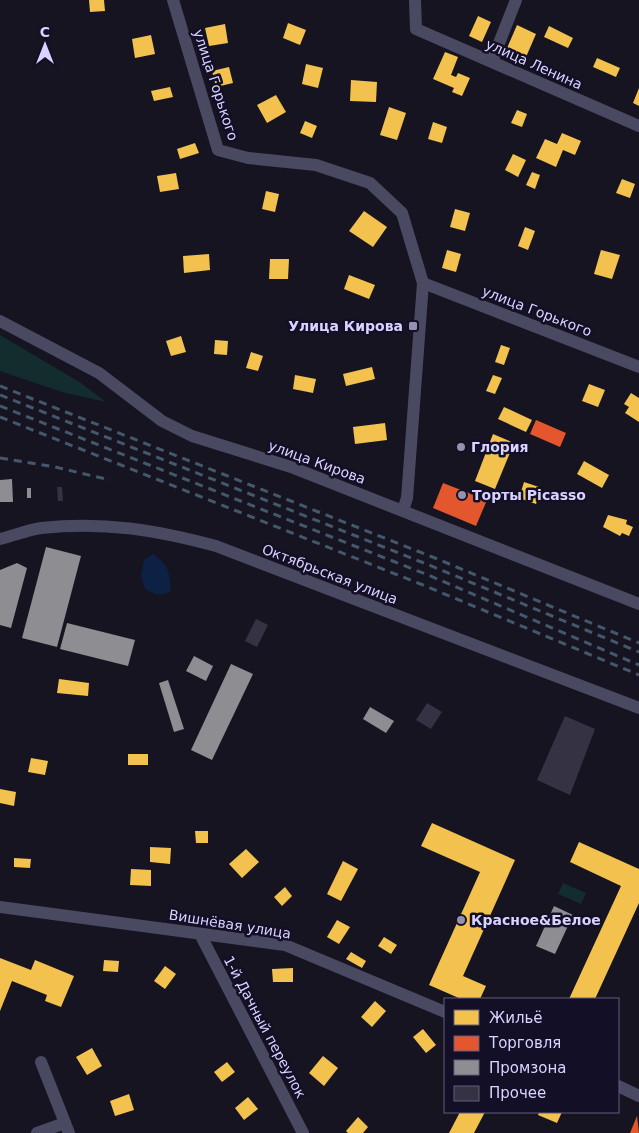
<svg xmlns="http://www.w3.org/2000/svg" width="639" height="1133" font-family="'DejaVu Sans',sans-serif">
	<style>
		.green { fill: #132c2d }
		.water { fill: #0d2144 }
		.homes { fill: #f2c14e }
		.shops { fill: #e4572e }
		.industry { fill: #8d8d92 }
		.building { fill: #343243 }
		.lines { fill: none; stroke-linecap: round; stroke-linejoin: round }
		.minor { stroke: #4a4962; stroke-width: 12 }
		.rail { stroke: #43596b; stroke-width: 3; stroke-dasharray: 8 6; stroke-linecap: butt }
		.poi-dot { fill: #9591b1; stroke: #130f26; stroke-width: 2 }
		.labels { text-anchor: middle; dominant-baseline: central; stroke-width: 5; stroke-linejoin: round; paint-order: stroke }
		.street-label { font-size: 14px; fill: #d9d4ff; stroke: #130f26 }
		.poi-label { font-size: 14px; font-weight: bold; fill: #d9d4ff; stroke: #130f26; text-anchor: start }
	</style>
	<rect width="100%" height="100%" fill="#161421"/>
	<!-- green -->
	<g class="green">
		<polygon points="0,335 81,383 106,402 62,392 0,371"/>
		<polygon points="563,883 586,893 581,904 558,894"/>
	</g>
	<!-- water -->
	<path class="water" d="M 153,554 C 170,566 169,572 171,592 L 158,595 L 145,589 L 141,575 L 144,560 Z"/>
	<!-- homes -->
	<g class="homes">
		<polygon points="89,0 104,0 105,11 90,12"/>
		<polygon points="478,16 491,22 482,42 469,36"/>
		<polygon points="288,23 306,30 300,45 283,38"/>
		<polygon points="225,24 228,43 209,46 205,28"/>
		<polygon points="517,25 536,34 523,64 504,55"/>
		<polygon points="549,26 573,38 568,48 544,37"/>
		<polygon points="151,35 155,54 135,58 132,39"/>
		<polygon points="445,52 458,57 451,75 456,77 458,73 470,78 462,96 452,92 454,88 433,79"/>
		<polygon points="597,58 620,68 616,77 593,67"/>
		<polygon points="306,64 323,68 318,88 302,84"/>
		<polygon points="229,67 233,83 216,87 212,71"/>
		<polygon points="351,80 377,82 376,102 350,101"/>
		<polygon points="170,87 173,97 154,101 151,91"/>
		<polygon points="639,88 639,106 633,103"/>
		<polygon points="276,95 286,112 267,123 257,105"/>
		<polygon points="389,107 406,113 397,140 380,135"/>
		<polygon points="517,110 527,114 522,127 511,123"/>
		<polygon points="305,121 317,126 312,138 300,133"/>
		<polygon points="433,122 447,127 442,143 428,139"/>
		<polygon points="562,133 581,141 575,155 563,150 556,167 536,158 545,139 557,144"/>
		<polygon points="195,143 199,153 180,159 177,149"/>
		<polygon points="513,154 526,160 518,177 505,170"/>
		<polygon points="532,172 540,175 535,189 526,185"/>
		<polygon points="176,173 179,189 160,192 157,176"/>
		<polygon points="622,179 635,184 630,198 616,193"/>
		<polygon points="266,191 279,194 275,212 262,209"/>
		<polygon points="455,209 470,213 465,231 450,227"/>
		<polygon points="364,211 387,227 373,247 349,231"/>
		<polygon points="525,227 535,231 528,250 518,246"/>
		<polygon points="447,250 461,254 456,272 442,268"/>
		<polygon points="601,250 620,255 612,279 594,274"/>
		<polygon points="209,254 210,270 184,273 183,256"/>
		<polygon points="270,259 289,259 288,279 269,279"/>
		<polygon points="349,275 375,285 369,299 344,289"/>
		<polygon points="181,336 186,352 171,356 166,341"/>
		<polygon points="215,340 228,341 227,355 214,354"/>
		<polygon points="501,345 510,348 504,365 495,362"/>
		<polygon points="251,352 263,356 258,371 246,368"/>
		<polygon points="372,367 375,379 346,386 343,374"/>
		<polygon points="295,375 316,379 313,393 293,389"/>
		<polygon points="493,375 502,378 495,394 486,391"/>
		<polygon points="589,384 605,390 598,407 582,401"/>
		<polygon points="631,393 639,398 639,422 625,413 629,407 624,404"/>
		<polygon points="504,407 532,420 526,432 498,419"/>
		<polygon points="385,423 387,440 355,444 353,427"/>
		<polygon points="493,434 514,443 495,489 475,481"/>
		<polygon points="584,461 609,475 602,488 577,474"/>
		<polygon points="524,482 542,488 536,504 519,498"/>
		<polygon points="608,515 627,520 626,524 633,527 629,536 622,533 620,536 603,527"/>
		<polygon points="59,679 89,683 88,696 57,693"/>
		<rect x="128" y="754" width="20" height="11"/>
		<polygon points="31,758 48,761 45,775 28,772"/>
		<polygon points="0,789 16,792 14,806 0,803"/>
		<polygon points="432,823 515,860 463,976 486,986 480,999 461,999 429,985 480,872 421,846"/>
		<polygon points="195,831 208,831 208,843 196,843"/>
		<polygon points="579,842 639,869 639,903 595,999 569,999 621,886 570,862"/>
		<polygon points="150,847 171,848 170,864 150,862"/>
		<polygon points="246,849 259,862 242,878 229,864"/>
		<polygon points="14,858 31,859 30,868 14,867"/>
		<polygon points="343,861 358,869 341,901 327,894"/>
		<polygon points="131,869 151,870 151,886 130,885"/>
		<polygon points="285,887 292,896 282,906 274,897"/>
		<polygon points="337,920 350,927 339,944 327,937"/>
		<polygon points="384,937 397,945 391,954 378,946"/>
		<polygon points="351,952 366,961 362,968 346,959"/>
		<polygon points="0,958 31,970 35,960 74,976 61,1007 45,1001 47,995 12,981 0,1011"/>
		<polygon points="104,960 119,961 118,972 103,971"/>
		<polygon points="165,966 176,974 165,989 154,981"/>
		<polygon points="293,968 293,982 273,982 272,969"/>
		<polygon points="375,1001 386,1011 372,1027 361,1017"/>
		<polygon points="423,1029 436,1045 426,1053 413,1037"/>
		<polygon points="92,1048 102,1066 87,1075 76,1057"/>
		<polygon points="323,1056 338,1068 324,1086 309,1073"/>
		<polygon points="227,1062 235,1072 222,1082 214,1072"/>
		<polygon points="129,1094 134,1110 115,1116 110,1101"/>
		<polygon points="248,1097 258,1109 244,1120 235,1108"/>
		<polygon points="460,1112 485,1112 474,1133 449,1133"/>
		<polygon points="539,1112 562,1112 557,1123 538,1115"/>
		<polygon points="358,1117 368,1127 363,1133 348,1133 346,1131"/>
	</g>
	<!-- shops -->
	<g class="shops">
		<polygon points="536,420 566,433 560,447 530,434"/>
		<polygon points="443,483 487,500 476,526 433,508"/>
		<polygon points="637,1116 639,1133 630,1133"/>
	</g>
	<!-- industry -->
	<g class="industry">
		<polygon points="12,479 13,502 0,502 0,480"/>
		<rect x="27" y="488" width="4" height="10"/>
		<polygon points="46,547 81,556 57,647 22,638"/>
		<polygon points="17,563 27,568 11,628 0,625 0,570"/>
		<polygon points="67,623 135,640 128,666 60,649"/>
		<polygon points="194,656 213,666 206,681 186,671"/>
		<polygon points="231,664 253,674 212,760 191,750"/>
		<polygon points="168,680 184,729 174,732 159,683"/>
		<polygon points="370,707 394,721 386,733 363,719"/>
		<polygon points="554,906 573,915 555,954 536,946"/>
	</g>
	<!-- building -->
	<g class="building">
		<polygon points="57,487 62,487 63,501 58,501"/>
		<polygon points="256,619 268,625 257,647 245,641"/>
		<polygon points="427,703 442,712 431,729 416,720"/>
		<polygon points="565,716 595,729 570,795 537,780"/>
	</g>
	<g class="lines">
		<!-- minor -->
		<g class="minor">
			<polyline points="173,0 218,150 248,158 316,165 370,183 402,213 423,283 407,498 403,510"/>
			<polyline points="415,0 416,29 639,126"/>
			<polyline points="492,61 516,0"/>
			<polyline points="423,283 639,367"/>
			<polyline points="0,321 99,373 162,421 192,436 291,467 639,604"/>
			<path d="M 0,539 C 13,536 27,530 41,528 C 103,521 156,530 216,546 L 639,708"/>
			<polyline points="0,907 285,945 445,1012"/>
			<polyline points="200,934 303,1133"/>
			<polyline points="41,1062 69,1133"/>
			<polyline points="618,1086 639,1096"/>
			<polyline points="37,1133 65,1123"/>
		</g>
		<!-- rail -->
		<g class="rail">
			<polyline points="0,386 435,558 639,643"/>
			<polyline points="0,395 429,565 639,652"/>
			<polyline points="0,406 428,575 639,665"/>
			<polyline points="0,417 423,585 639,675"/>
			<polyline points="0,458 55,467 110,480"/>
		</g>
	</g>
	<!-- markers -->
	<g class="poi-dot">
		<rect x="408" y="321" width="10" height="10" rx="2.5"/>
		<circle cx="461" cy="447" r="5"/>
		<circle cx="462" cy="495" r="5"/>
		<circle cx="461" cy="920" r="5"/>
	</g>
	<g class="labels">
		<!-- street labels -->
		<g class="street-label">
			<text transform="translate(534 64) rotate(24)">улица Ленина</text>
			<text transform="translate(216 85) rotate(72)">улица Горького</text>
			<text transform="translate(537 311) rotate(21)">улица Горького</text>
			<text transform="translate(317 462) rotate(20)">улица Кирова</text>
			<text transform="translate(330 574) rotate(21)">Октябрьская улица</text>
			<text transform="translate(230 924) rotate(9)">Вишнёвая улица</text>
			<text transform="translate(265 1027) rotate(62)">1-й Дачный переулок</text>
		</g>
		<!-- poi labels -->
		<g class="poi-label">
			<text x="403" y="326" text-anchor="end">Улица Кирова</text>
			<text x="471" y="447">Глория</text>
			<text x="472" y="495">Торты Picasso</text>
			<text x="471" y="920">Красное&amp;Белое</text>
		</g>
	</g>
	<!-- legend -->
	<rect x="444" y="998" width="175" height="115" fill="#130f26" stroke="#625e7d"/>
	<rect x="454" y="1010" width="25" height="15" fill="#f2c14e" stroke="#625e7d"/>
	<text x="489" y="1023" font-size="15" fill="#d9d4ff">Жильё</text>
	<rect x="454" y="1036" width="25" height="15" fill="#e4572e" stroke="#625e7d"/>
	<text x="489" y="1048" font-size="15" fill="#d9d4ff">Торговля</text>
	<rect x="454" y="1060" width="25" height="15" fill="#8d8d92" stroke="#625e7d"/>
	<text x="489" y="1073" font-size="15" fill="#d9d4ff">Промзона</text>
	<rect x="454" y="1086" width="25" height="15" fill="#343243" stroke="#625e7d"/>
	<text x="489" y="1098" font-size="15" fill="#d9d4ff">Прочее</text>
	<!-- north arrow -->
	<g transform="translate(45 45)" stroke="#130f26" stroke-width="4" paint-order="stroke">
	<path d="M0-4L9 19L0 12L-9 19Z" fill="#d9d4ff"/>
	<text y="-8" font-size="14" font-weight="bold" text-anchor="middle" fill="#d9d4ff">С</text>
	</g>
</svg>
